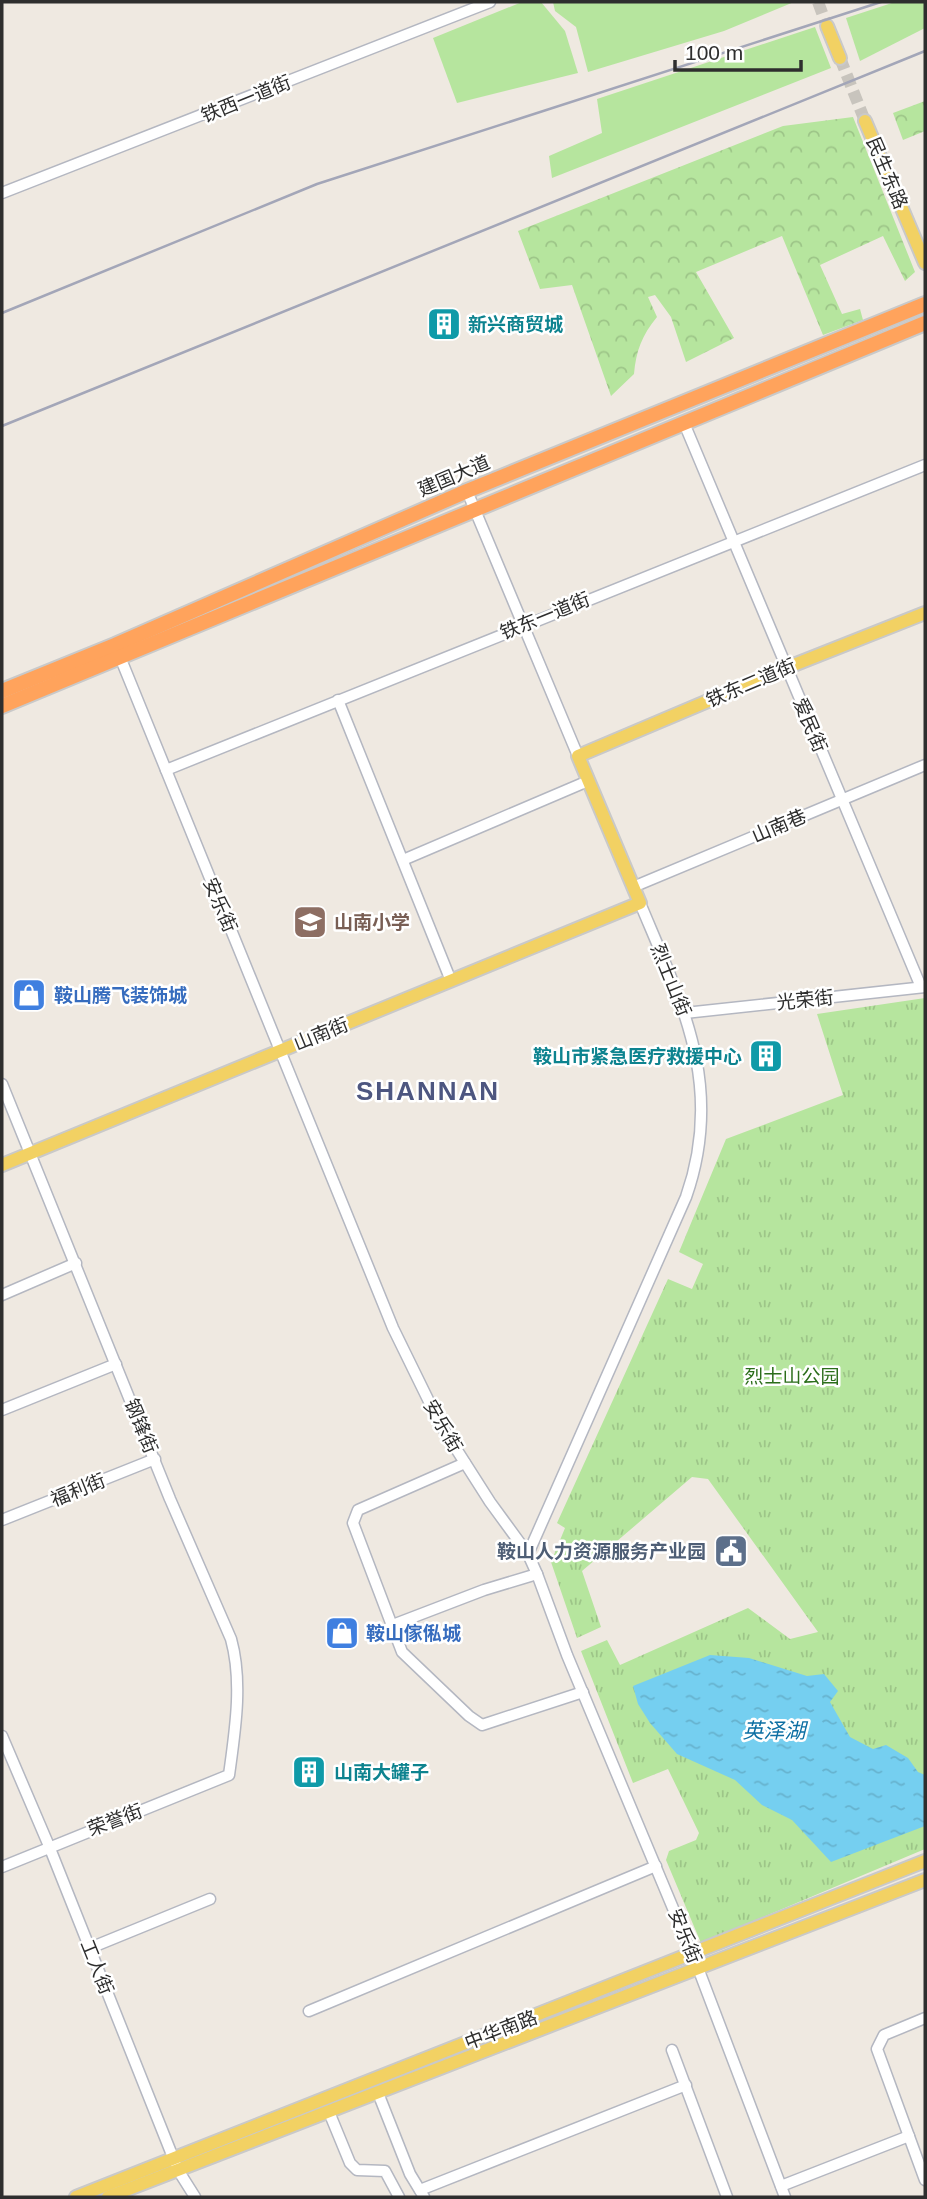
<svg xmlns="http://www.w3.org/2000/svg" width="927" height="2199" font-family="Helvetica,'Noto Sans SC',sans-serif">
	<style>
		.grass { fill: #b6e59e }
		.forest { fill: url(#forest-crowns) }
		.park { fill: url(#park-tufts) }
		.water { fill: url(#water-ripples) }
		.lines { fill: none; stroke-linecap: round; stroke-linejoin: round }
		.major-tunnel { stroke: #c8c4bd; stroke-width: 12; stroke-dasharray: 12 6; stroke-linecap: butt }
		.minor-casing { stroke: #b4b7c1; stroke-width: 13 }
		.major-casing { stroke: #c9c9c9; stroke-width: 16 }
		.highway-casing { stroke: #c9c9c9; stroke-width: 18 }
		.minor { stroke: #fff; stroke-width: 10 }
		.major { stroke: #f2d163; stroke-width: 12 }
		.highway { stroke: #ffa35c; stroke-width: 14 }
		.rail { stroke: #a3a6b8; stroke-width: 2.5 }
		.labels { text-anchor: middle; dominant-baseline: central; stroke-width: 5; stroke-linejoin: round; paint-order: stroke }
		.street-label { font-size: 19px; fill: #2e2e2e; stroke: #fff }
		.culture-label { font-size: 19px; font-weight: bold; fill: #0d838f; stroke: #fff; text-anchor: start }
		.education-label { font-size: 19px; font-weight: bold; fill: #785e54; stroke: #fff; text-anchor: start }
		.shop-label { font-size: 19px; font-weight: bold; fill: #366cbe; stroke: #fff; text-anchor: start }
		.park-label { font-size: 19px; fill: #2c6e1b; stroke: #fff }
		.service-label { font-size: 19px; font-weight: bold; fill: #4e5e75; stroke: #fff; text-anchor: end }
		.water-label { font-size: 21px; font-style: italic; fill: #0d6fa3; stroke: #fff }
		.district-label { font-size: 26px; font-weight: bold; letter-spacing: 2px; fill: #4d5680; stroke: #fff }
	</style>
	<defs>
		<pattern id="forest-crowns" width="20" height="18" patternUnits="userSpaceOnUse" patternTransform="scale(1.75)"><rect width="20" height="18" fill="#b6e59e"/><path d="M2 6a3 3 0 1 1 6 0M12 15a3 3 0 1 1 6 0" fill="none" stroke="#9dc588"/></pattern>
		<pattern id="park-tufts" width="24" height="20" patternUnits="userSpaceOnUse" patternTransform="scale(1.75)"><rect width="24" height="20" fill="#b6e59e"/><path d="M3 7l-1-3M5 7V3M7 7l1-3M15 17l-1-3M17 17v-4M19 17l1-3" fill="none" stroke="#9dc588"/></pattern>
		<pattern id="water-ripples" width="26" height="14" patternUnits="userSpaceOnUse" patternTransform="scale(1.75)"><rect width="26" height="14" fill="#75cff0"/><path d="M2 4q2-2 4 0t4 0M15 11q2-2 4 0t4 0" fill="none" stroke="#66b2ce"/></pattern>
	</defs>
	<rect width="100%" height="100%" fill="#efe9e1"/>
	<!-- grass -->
	<g class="grass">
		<polygon points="522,2 541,2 565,31 578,73 457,103 433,38"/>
		<polygon points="553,2 794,2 724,31 588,72 576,27 555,11"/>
		<polygon points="895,2 925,2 925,28 860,61 846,18"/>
		<polygon points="815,27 831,68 552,178 549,156 602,133 597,99"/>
	</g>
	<!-- forest -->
	<g class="forest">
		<polygon points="925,101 925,131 903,140 893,113"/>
		<path d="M 853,117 L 915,272 L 905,281 L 883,236 L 820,265 L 842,314 L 860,309 L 863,320 L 823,335 L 782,236 L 696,272 L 734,338 L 686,362 L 671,317 L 655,295 L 648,297 L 657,317 C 642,335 636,351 634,374 L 611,396 L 572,285 L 540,289 L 518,231 L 783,126 Z"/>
	</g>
	<!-- park -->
	<polygon class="park" points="925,998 925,1849 701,1943 666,1860 669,1851 696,1840 699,1833 668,1769 633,1783 581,1651 607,1640 620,1665 748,1608 790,1639 818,1632 708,1479 692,1477 582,1571 601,1627 577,1638 551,1562 565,1528 557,1523 668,1279 692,1289 703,1264 679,1252 726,1139 843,1095 817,1014"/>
	<!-- water -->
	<polygon class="water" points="710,1655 749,1658 807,1676 824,1674 838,1691 830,1702 850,1737 873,1749 886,1745 908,1758 918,1772 925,1775 925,1826 831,1862 792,1820 762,1805 735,1780 677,1754 650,1723 638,1704 633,1686"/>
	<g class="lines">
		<!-- major-tunnel -->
		<g class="major-tunnel">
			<polyline points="818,2 827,26"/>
			<polyline points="840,58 865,121"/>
		</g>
		<!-- minor casing -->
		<g class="minor-casing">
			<g id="minor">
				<polyline points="2,193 490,2"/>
				<polyline points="684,423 921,987"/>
				<polyline points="467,491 578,756"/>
				<polyline points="118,652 393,1328 439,1422 490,1502 528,1554 537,1574 567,1655 698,1968 785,2197"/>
				<polyline points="338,700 451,981"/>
				<polyline points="166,770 925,465"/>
				<polyline points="403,860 588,781"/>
				<polyline points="633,887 925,765"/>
				<polyline points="685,1013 925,987"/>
				<path d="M 2,1084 L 170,1499 L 231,1639 C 243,1682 235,1731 229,1775 L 2,1867"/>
				<polyline points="2,1295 76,1263"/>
				<polyline points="2,1410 116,1364"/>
				<polyline points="465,1463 358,1510 353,1523 402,1652 469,1716 482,1725 583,1692"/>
				<polyline points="2,1520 155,1459"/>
				<path d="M 528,1554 L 686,1197 C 725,1086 682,1004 640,903"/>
				<polyline points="390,1626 484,1590 537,1574"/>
				<polyline points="2,1736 49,1846 178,2170 195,2197"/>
				<polyline points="90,1948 210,1899"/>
				<polyline points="309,2011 656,1866"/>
				<polyline points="925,2018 884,2035 877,2049 925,2180"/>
				<polyline points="672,2050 727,2197"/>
				<polyline points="378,2093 410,2174 424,2197"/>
				<polyline points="329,2112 350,2163 357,2170 385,2171 399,2197"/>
				<polyline points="781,2186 909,2136"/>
				<polyline points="420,2190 686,2085"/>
			</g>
		</g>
		<!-- major casing -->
		<g class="major-casing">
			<g id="major">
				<polyline points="827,26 840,58"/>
				<polyline points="865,121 925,263"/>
				<polyline points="2,1165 640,903 578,756 786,668 925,613"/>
				<polyline points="76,2197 925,1861"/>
				<polyline points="108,2197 925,1880"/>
			</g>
		</g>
		<!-- highway casing -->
		<g class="highway-casing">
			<g id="highway">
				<polyline points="2,691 115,645 467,491 925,304"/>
				<polyline points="2,706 925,323"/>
			</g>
		</g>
		<!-- minor -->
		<use href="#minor" class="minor"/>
		<!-- major -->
		<use href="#major" class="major"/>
		<!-- highway -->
		<use href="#highway" class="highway"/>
		<!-- rail -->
		<g class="rail">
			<polyline points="2,313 317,184 881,2"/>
			<polyline points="2,426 925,51"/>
		</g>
	</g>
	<!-- icons -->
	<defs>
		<g id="building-square" transform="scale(1.75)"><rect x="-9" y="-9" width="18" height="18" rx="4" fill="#0f9aa8" stroke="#fff"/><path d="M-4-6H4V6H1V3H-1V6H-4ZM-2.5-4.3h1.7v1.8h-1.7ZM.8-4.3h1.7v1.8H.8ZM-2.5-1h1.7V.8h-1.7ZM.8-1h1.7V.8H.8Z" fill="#fff"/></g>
		<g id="school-square" transform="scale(1.75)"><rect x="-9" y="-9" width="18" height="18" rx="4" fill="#8d6e63" stroke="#fff"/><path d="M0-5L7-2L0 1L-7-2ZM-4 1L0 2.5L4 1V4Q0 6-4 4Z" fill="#fff"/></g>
		<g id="shop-square" transform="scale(1.75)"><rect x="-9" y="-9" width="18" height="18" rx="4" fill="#3f7fe0" stroke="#fff"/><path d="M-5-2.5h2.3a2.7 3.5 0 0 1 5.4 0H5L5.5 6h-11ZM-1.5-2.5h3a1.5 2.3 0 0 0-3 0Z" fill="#fff"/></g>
		<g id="civic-square" transform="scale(1.75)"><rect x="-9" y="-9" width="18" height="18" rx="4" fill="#5c6f8a" stroke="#fff"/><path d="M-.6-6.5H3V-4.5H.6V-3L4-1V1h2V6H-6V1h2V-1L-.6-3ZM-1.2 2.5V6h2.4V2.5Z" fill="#fff"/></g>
	</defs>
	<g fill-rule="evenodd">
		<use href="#building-square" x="444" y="324"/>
		<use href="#school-square" x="310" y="922"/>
		<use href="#shop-square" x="29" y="995"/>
		<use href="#building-square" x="766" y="1056"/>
		<use href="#civic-square" x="731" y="1551"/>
		<use href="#shop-square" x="342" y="1633"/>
		<use href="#building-square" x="309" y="1772"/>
	</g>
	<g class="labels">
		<!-- street labels -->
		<g class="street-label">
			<text transform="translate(246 99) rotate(-22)">铁西一道街</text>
			<text transform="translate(887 173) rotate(67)">民生东路</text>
			<text transform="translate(454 476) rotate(-23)">建国大道</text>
			<text transform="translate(545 616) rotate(-22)">铁东一道街</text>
			<text transform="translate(751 683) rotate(-23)">铁东二道街</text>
			<text transform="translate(810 725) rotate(67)">爱民街</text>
			<text transform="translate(779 826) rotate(-23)">山南巷</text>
			<text transform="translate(220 905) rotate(67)">安乐街</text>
			<text transform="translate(671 980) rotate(68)">烈士山街</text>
			<text transform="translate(805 1000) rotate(-6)">光荣街</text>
			<text transform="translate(321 1034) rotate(-22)">山南街</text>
			<text transform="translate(141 1426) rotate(68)">钢锋街</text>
			<text transform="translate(443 1426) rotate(60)">安乐街</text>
			<text transform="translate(78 1490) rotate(-22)">福利街</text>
			<text transform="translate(115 1820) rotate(-21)">荣誉街</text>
			<text transform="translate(685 1936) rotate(68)">安乐街</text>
			<text transform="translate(97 1967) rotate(68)">工人街</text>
			<text transform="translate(501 2030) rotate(-21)">中华南路</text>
		</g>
		<!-- culture labels -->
		<g class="culture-label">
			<text x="468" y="324">新兴商贸城</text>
			<text x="742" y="1056" text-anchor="end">鞍山市紧急医疗救援中心</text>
			<text x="334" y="1772">山南大罐子</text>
		</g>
		<!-- education labels -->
		<g class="education-label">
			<text x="334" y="922">山南小学</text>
		</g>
		<!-- shop labels -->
		<g class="shop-label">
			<text x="54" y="995">鞍山腾飞装饰城</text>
			<text x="366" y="1633">鞍山傢俬城</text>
		</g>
		<!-- park labels -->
		<g class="park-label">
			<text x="792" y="1376">烈士山公园</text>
		</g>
		<!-- service labels -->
		<g class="service-label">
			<text x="706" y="1551">鞍山人力资源服务产业园</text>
		</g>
		<!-- water labels -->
		<g class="water-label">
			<text x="774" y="1730">英泽湖</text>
		</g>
		<!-- district labels -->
		<g class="district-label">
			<text x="428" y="1091">SHANNAN</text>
		</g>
	</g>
	<!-- border -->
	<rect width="927" height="2199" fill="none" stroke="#2e2e2e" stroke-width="7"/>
	<!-- scale -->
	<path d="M675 60v10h126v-10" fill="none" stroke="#2e2e2e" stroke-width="3.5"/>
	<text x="685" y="60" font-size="21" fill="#2e2e2e" stroke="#ffffff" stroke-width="5" paint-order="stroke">100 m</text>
</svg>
